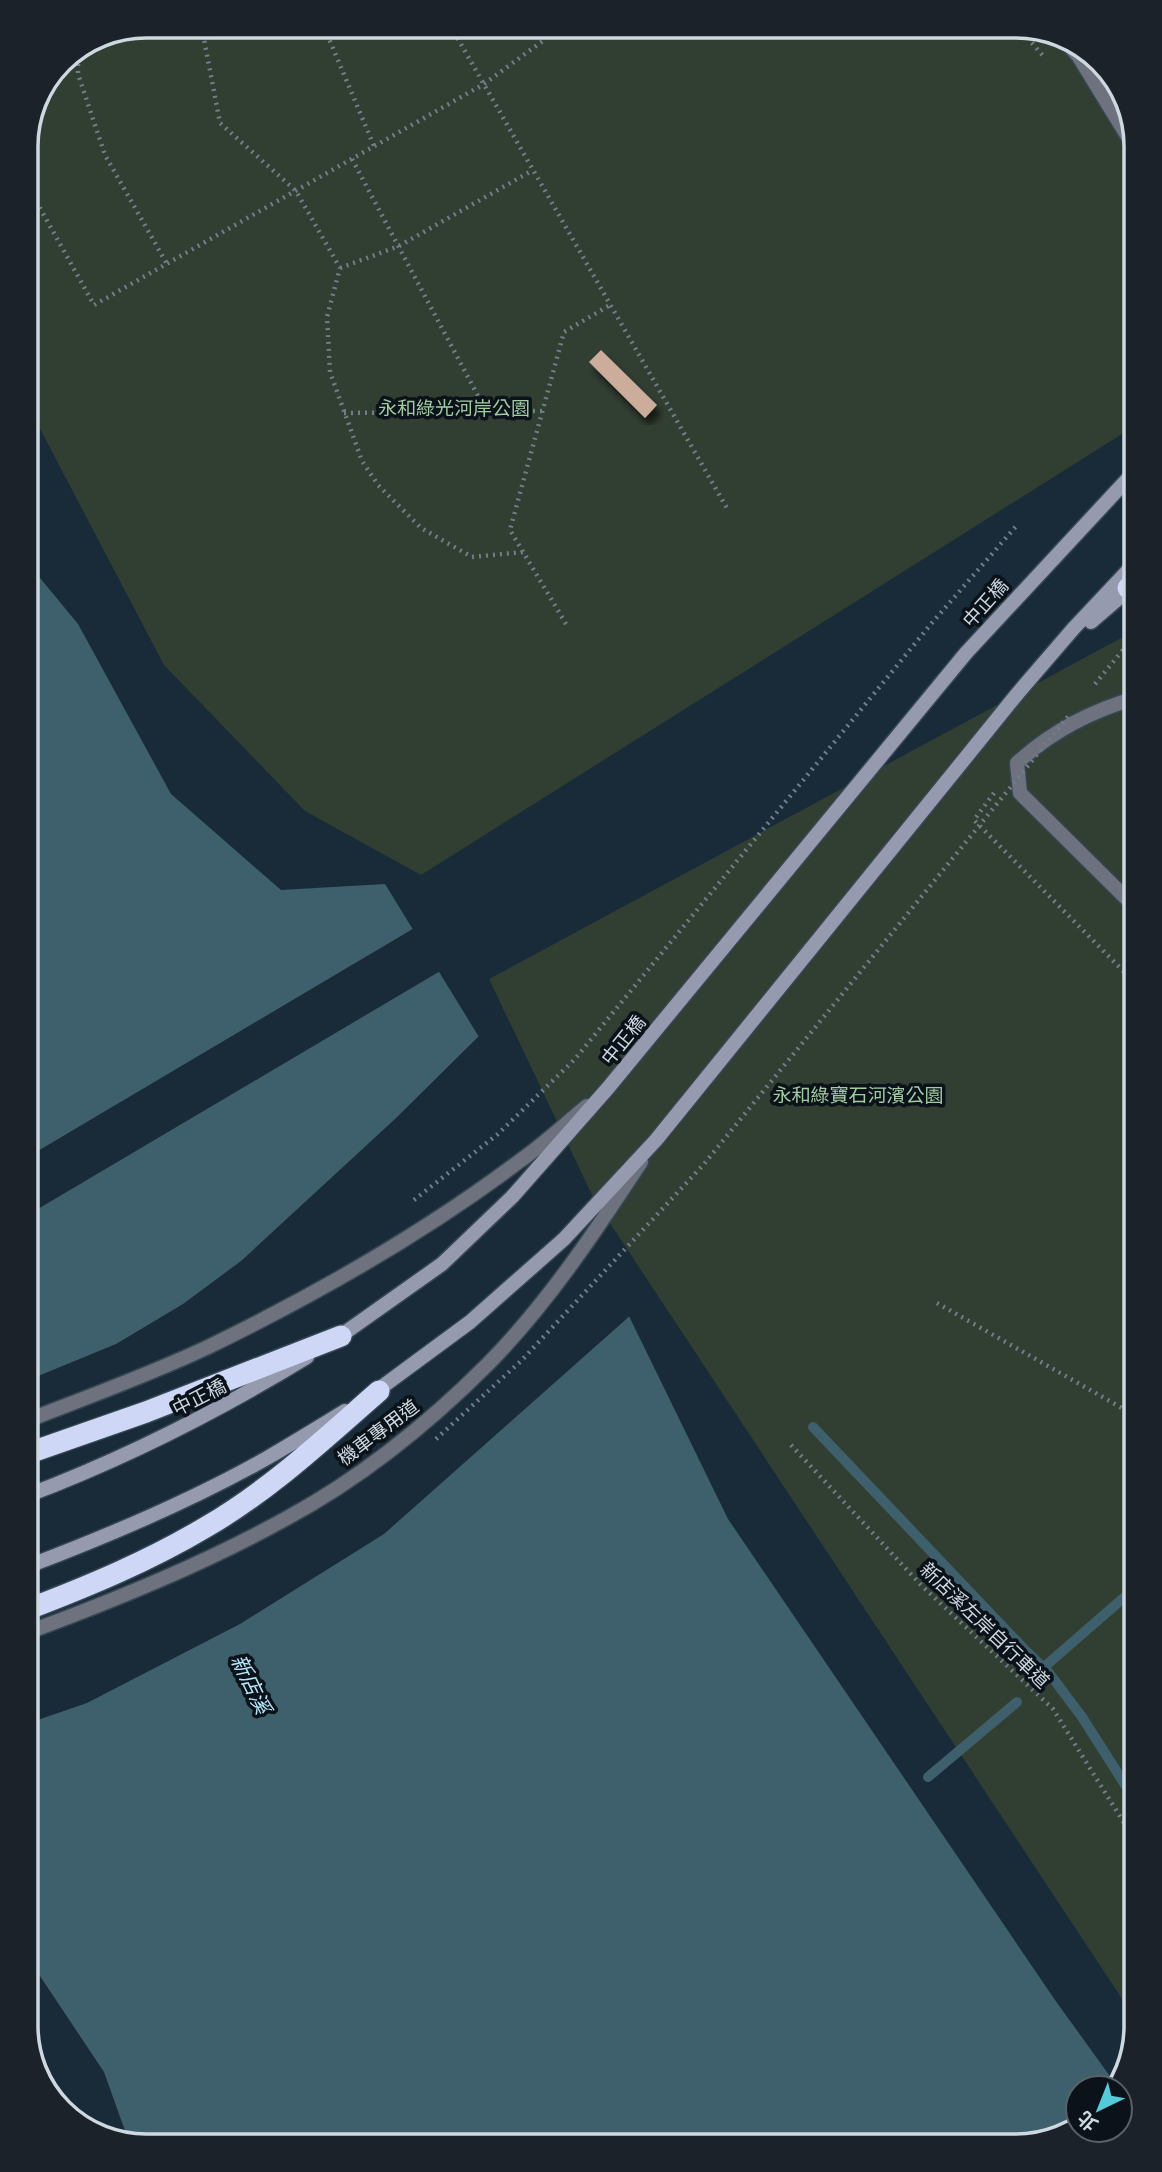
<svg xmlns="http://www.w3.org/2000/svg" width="1162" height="2172" font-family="'Archivo Narrow','Noto Sans TC',sans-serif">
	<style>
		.green { fill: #313e32 }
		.water { fill: #3e606c }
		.pier { fill: #192b39 }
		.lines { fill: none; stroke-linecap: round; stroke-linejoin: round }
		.stream { stroke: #3e606c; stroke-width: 10 }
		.building { fill: #ccac9b; filter: url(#shadow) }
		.lane-casing { stroke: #364754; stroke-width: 17 }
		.secondary-casing { stroke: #364754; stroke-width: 17 }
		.highway-casing { stroke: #364754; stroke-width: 24 }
		.path { stroke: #6f7e89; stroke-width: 4.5; stroke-dasharray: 2 5; stroke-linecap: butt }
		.lane { stroke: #6e717e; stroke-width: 14 }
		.secondary { stroke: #959aae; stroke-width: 14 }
		.highway { stroke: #cfd7f6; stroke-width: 21 }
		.path-bridge { stroke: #6f7e89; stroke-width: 4.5; stroke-dasharray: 2 5; stroke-linecap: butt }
		.labels { text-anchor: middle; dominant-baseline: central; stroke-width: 7; stroke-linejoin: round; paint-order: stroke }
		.park-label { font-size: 19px; fill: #a1cca2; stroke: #0b1219 }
		.street-label { font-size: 19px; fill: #cdd8e1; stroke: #0b1219 }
		.water-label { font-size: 21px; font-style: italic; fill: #b5e8fc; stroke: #0b1219 }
		.rim { fill: none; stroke: #cdd8e1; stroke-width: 3.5 }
	</style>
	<defs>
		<filter id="shadow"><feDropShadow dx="4.5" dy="8" stdDeviation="3.5" flood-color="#0009"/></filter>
	</defs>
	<rect width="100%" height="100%" fill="#192b39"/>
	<!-- green -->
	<g class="green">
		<polygon points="1023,27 1088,51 1126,100 1136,147 1136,418 1122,434 421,875 305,811 164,665 26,402 26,140 62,61 101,35"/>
		<polygon points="1136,630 1136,2020 594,1199 489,979"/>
	</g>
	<!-- water -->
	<polygon class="water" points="26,561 78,624 171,794 281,890 385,884 546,1146 728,1519 1055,2000 1117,2086 1117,2088 1078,2088 1078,2123 1062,2136 1015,2146 140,2146 129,2142 104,2072 26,1955"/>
	<!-- pier -->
	<g class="pier">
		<polygon points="416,927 442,970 26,1216 26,1158"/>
		<polygon points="481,1034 550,1145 632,1314 384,1534 240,1624 87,1703 26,1724 26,1381 116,1344 183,1304 241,1261 395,1119"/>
	</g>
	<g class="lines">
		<!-- stream -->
		<g class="stream">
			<polyline points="813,1427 1024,1649 1049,1673 1042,1681"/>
			<polyline points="1043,1668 1136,1587"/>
			<polyline points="1049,1673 1082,1717 1136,1802"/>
			<polyline points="928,1777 1017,1702"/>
		</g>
	</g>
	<!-- building -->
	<polygon class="building" points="601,350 657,405 645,418 589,362"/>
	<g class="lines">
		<!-- lane casing -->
		<g class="lane-casing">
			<g id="lane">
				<polyline points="1067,43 1079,57 1136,150"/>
				<path d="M 1136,908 L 1020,793 L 1017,763 C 1052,731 1090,711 1136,698"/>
				<path d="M 26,1421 C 87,1397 149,1375 208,1347 C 317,1294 424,1233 521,1160 C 544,1144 565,1124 587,1106"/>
				<path d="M 26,1633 C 115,1600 204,1564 287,1518 C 361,1478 429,1423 488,1364 C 547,1304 595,1232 641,1162"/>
			</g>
		</g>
		<!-- secondary casing -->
		<g class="secondary-casing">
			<g id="secondary">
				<polyline points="1091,622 1134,585"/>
				<polyline points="336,1339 442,1264 512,1197 608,1088 966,653 1136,470"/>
				<polyline points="371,1395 470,1322 564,1239 656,1140 1018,693 1073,629 1136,562"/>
				<path d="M 26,1496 C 124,1459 217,1412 307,1357"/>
				<path d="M 26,1567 C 108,1536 191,1501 267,1458 C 293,1443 319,1427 345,1411"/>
			</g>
		</g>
		<!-- highway casing -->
		<g class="highway-casing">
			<g id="highway">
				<polyline points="1128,588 1136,581"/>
				<polyline points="26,1454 146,1412 341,1336"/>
				<path d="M 26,1610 C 89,1586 149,1561 206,1527 C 270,1490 324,1439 379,1391"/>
			</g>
		</g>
		<!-- path -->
		<g class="path">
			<polyline points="1018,27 1045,58"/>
			<polyline points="454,32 728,510"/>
			<polyline points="203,34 220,123 296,191 340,268 327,317 330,372 362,461 378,485 421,528 472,557 523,552"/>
			<polyline points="327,34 374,146"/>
			<polyline points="203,37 327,36"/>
			<polyline points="78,50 78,74 105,155 167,264"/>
			<polyline points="352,159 486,411"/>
			<polyline points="26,183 94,305 484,84 544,40"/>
			<polyline points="340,268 399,246 533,170"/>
			<polyline points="344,413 542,411"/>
			<polyline points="566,624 510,530 564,332 610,305"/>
			<polyline points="1095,684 1136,634"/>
			<polyline points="994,793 974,820 1136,984"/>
			<polyline points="414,1200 498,1134 575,1059 931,624 1018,524"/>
			<polyline points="937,1303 1136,1416"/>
			<polyline points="791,1445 922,1586 1053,1709 1136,1842"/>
		</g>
		<!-- lane -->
		<use href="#lane" class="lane"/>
		<!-- secondary -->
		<use href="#secondary" class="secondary"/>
		<!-- highway -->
		<use href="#highway" class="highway"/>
		<!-- path-bridge -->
		<polyline class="path-bridge" points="436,1439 522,1360 704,1164 1070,714"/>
	</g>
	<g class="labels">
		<!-- park labels -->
		<g class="park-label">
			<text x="454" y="408">永和綠光河岸公園</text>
			<text x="858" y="1095">永和綠寶石河濱公園</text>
		</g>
		<!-- street labels -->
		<g class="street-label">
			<text transform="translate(985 603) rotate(-48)">中正橋</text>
			<text transform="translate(623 1040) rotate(-51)">中正橋</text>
			<text transform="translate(199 1397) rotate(-27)">中正橋</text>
			<text transform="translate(378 1432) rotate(-37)">機車專用道</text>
			<text transform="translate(985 1625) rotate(44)">新店溪左岸自行車道</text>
		</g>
		<!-- water labels -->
		<g class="water-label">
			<text transform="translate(251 1684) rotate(64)">新店溪</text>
		</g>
	</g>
	<!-- crop -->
	<path d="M0 0H1162V2172H0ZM146 38H1016A108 108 0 0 1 1124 146V2026A108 108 0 0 1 1016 2134H146A108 108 0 0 1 38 2026V146A108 108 0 0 1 146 38Z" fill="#1b2229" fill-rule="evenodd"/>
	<path class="rim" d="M146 38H1016A108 108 0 0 1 1124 146V2026A108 108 0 0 1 1016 2134H146A108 108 0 0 1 38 2026V146A108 108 0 0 1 146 38Z"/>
	<!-- north arrow -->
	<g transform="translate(1099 2109) rotate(223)"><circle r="33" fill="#0b1219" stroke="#596169" stroke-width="2"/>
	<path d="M0-5L12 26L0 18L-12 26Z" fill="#53cbda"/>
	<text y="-10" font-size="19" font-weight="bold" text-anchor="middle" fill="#cdd8e1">北</text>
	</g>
</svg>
